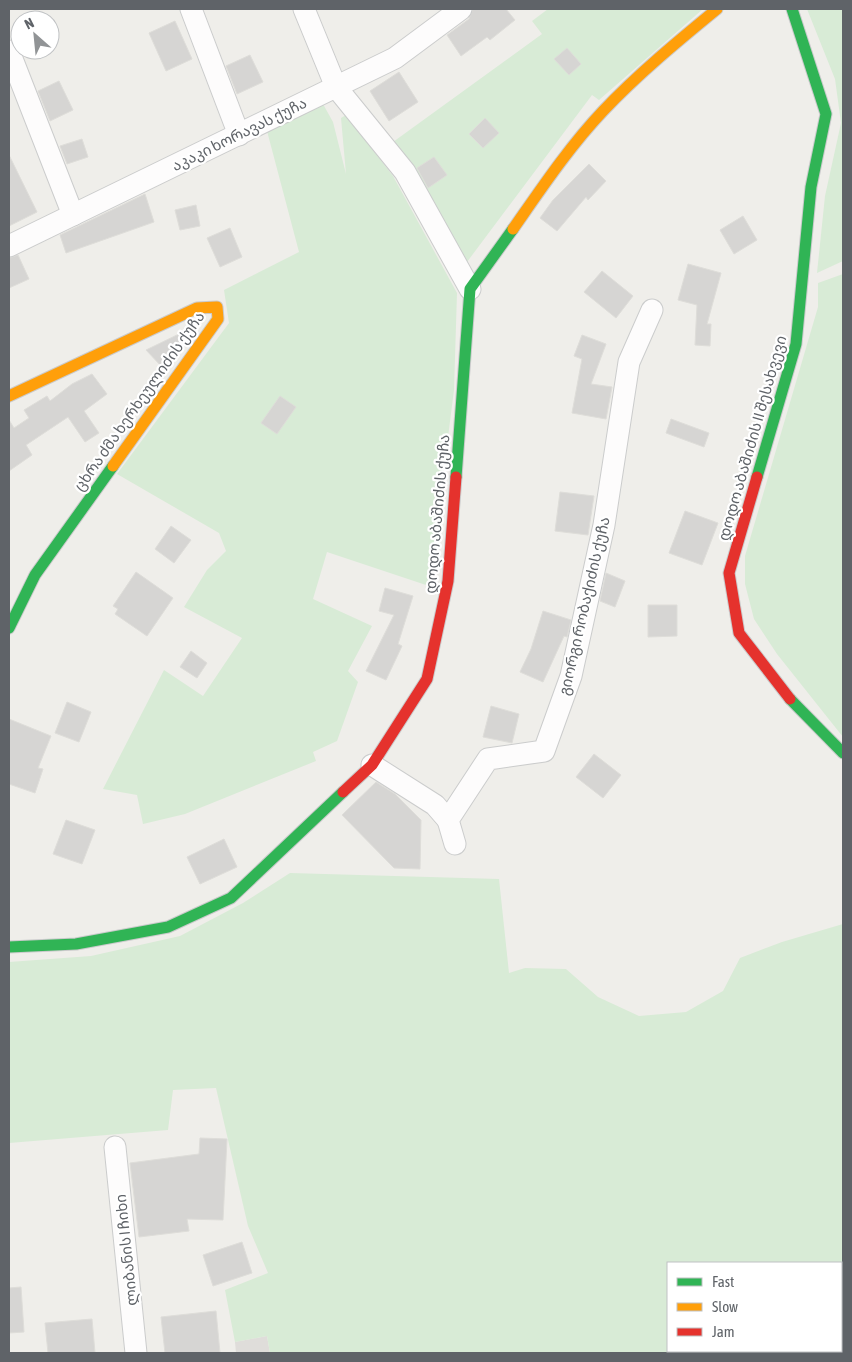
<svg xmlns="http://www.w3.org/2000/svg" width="852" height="1362" font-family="'Asap Condensed','Noto Sans Georgian',sans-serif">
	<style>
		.industrial { fill: #dfddda }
		.green { fill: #d8ebd6; fill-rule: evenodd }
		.building { fill: #d6d5d3; stroke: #deddd9 }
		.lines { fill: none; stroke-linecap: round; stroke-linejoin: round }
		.street-casing { stroke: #cbcccc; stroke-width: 23 }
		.fast-casing { stroke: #cacacb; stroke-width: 13 }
		.slow-casing { stroke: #cacacb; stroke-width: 13 }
		.jam-casing { stroke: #cacacb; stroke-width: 13 }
		.street { stroke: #fdfcfc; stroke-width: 21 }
		.fast { stroke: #30b455; stroke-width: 11 }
		.slow { stroke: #ff9f0a; stroke-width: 11 }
		.jam { stroke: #e5322d; stroke-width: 11 }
		.labels { text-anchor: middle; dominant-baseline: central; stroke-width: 4.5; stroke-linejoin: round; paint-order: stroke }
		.street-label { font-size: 15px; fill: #5f6368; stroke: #fff }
	</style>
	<rect width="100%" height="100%" fill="#efeeea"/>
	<!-- industrial -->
	<polygon class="industrial" points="267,1336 270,1353 236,1353 235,1342"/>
	<!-- green -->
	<g class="green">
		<polygon points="548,9 703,9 599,100 592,95 467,262 412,163 393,142 542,34 532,21"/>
		<polygon points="807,9 843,9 843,261 817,273 825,196 841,123 835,79"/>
		<polygon points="323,104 333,122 346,174 341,118 346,115 393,176 457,293 454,390 429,586 327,552 313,599 372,626 348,671 358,682 337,741 313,752 316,761 185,814 143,824 137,795 103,789 164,670 203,696 242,638 184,607 207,570 226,551 219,533 117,474 229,323 224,290 299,252 267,131"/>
		<polygon points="843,274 843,737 777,654 754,619 745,584 745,556 818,307 818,283"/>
		<path d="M 290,873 L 499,879 L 509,973 L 525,968 L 566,969 L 598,997 L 639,1016 L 686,1012 L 723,991 L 740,958 L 782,942 L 843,924 L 843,1353 L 270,1353 L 267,1336 L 235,1342 L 225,1290 L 268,1273 L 248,1226 L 216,1088 L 173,1090 L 168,1130 L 9,1143 L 9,962 L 91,956 L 180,936 L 243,903 ZM 668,1263 L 841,1263 L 841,1351 L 668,1351 Z"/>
	</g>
	<!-- building -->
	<g class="building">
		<polygon points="473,9 506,9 515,20 490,40 487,37 461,56 447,35 469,19"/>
		<polygon points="175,21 192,59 166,71 149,33"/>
		<polygon points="567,48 581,64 569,75 554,59"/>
		<polygon points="250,55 263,82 237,94 226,66"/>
		<polygon points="399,72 418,102 389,121 370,91"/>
		<polygon points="59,81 73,110 50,121 38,91"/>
		<polygon points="485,118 499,133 483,148 469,134"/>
		<polygon points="82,139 88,157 67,164 60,146"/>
		<polygon points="9,155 37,212 9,226"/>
		<polygon points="434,157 447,175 428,188 417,168"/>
		<polygon points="589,164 606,181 588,200 586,197 557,231 540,218 553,200"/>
		<polygon points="145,194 154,222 66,253 60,235"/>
		<polygon points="196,205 200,226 180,230 175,210"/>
		<polygon points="743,216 757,240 734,254 720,230"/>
		<polygon points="230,228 242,257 220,267 207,238"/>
		<polygon points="18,255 29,279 9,288 9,258"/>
		<polygon points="688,264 721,273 707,324 711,324 710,346 695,345 697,305 678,300"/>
		<polygon points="602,271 633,296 616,318 584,292"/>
		<polygon points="179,334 184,339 162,367 146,350"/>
		<polygon points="582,335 606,344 591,384 612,387 606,419 572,413 582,359 574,356"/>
		<polygon points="92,374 107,394 84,411 99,433 85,442 68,417 26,445 32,455 9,471 9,420 14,428 29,418 24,410 47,396 50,401 72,384"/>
		<polygon points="280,396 296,407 277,434 261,423"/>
		<polygon points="671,419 709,433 704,447 666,433"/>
		<polygon points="560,492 594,496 588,535 555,531"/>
		<polygon points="685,511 718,523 702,565 669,553"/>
		<polygon points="171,526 191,540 174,563 155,549"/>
		<polygon points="136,572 173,598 147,636 115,614 118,609 113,606"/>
		<polygon points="606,573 625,581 615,607 600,601"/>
		<polygon points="385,588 413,596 398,644 402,646 386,680 366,671 394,615 379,611"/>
		<polygon points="648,605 677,605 677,636 648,637"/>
		<polygon points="543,611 571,620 567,637 564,636 543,682 520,672 531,649"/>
		<polygon points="191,651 207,663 197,678 180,667"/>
		<polygon points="67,702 91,712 79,742 55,733"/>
		<polygon points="491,706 519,714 512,743 483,737"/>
		<polygon points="9,719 51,736 38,768 43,769 35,793 9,784"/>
		<polygon points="594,754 621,775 603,798 576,777"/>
		<polygon points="376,782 395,794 421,820 420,869 394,868 342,815"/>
		<polygon points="66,820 95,830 82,864 53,854"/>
		<polygon points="224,839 237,867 200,884 187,857"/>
		<polygon points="200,1138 227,1139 223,1220 187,1219 189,1231 139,1237 130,1163 199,1154"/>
		<polygon points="242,1242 252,1273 213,1286 203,1255"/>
		<polygon points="21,1287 24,1332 9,1333 9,1288"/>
		<polygon points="216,1311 220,1353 165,1353 161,1317"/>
		<polygon points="92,1319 95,1353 48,1353 45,1323"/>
	</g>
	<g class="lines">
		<!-- street casing -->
		<g class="street-casing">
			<g id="street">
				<polyline points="191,9 239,135"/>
				<polyline points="304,9 336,87 405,172 470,289"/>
				<polyline points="9,51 73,215"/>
				<polyline points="9,246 395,58 461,9"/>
				<polyline points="372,765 435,805 448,820"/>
				<polyline points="455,844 448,820 488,759 544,751 571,676 604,525 629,362 652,310"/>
				<polyline points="115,1147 136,1353"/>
			</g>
		</g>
		<!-- fast casing -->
		<g class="fast-casing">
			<g id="fast">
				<polyline points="456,477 470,289 513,229"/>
				<polyline points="757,477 796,344 811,187 826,114 792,9"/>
				<polyline points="9,628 35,575 113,466"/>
				<polyline points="790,699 843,753"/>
				<polyline points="9,947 76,944 168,927 231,898 343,792"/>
			</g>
		</g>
		<!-- slow casing -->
		<g class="slow-casing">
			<g id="slow">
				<path d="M 513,229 C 541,189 569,147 603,111 C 638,74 678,41 717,9"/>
				<polyline points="9,396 197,308 217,307 218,319 113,466"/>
			</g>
		</g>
		<!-- jam casing -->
		<g class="jam-casing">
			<g id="jam">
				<polyline points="757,477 729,573 739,633 790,699"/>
				<polyline points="343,792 372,765 427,679 448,581 456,477"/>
			</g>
		</g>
		<!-- street -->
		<use href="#street" class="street"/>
		<!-- fast -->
		<use href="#fast" class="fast"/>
		<!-- slow -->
		<use href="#slow" class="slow"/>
		<!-- jam -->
		<use href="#jam" class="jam"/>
	</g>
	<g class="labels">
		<!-- street labels -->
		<g class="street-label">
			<text transform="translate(239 134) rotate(-26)">აკაკი ხორავას ქუჩა</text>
			<text transform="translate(139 401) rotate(-55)">ცხრა ძმა ხერხეულიძის ქუჩა</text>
			<text transform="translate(752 438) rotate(-74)">დოდო აბაშიძის II შესახვევი</text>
			<text transform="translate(437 514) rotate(-85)">დოდო აბაშიძის ქუჩა</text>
			<text transform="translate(584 606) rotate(-77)">გიორგი რობაქიძის ქუჩა</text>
			<text transform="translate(126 1250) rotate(-96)">ლიბანის I ჩიხი</text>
		</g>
	</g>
	<!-- border -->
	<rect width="852" height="1362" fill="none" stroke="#5f6368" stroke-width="20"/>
	<!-- legend -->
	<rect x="667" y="1262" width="175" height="90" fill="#ffffff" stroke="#bfc1c3"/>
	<rect x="677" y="1278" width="25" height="8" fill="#30b455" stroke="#bfc1c3"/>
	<text x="712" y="1287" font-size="15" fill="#5f6368">Fast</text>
	<rect x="677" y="1303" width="25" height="8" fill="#ff9f0a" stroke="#bfc1c3"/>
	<text x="712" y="1312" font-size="15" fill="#5f6368">Slow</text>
	<rect x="677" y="1328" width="25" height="8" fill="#e5322d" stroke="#bfc1c3"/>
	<text x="712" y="1337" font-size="15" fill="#5f6368">Jam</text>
	<!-- north arrow -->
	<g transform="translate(35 35) rotate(333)"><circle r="24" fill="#ffffff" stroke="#bfc1c3"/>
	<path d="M0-4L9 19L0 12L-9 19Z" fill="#919496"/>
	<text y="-8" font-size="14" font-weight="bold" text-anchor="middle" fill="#5f6368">N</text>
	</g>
</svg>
